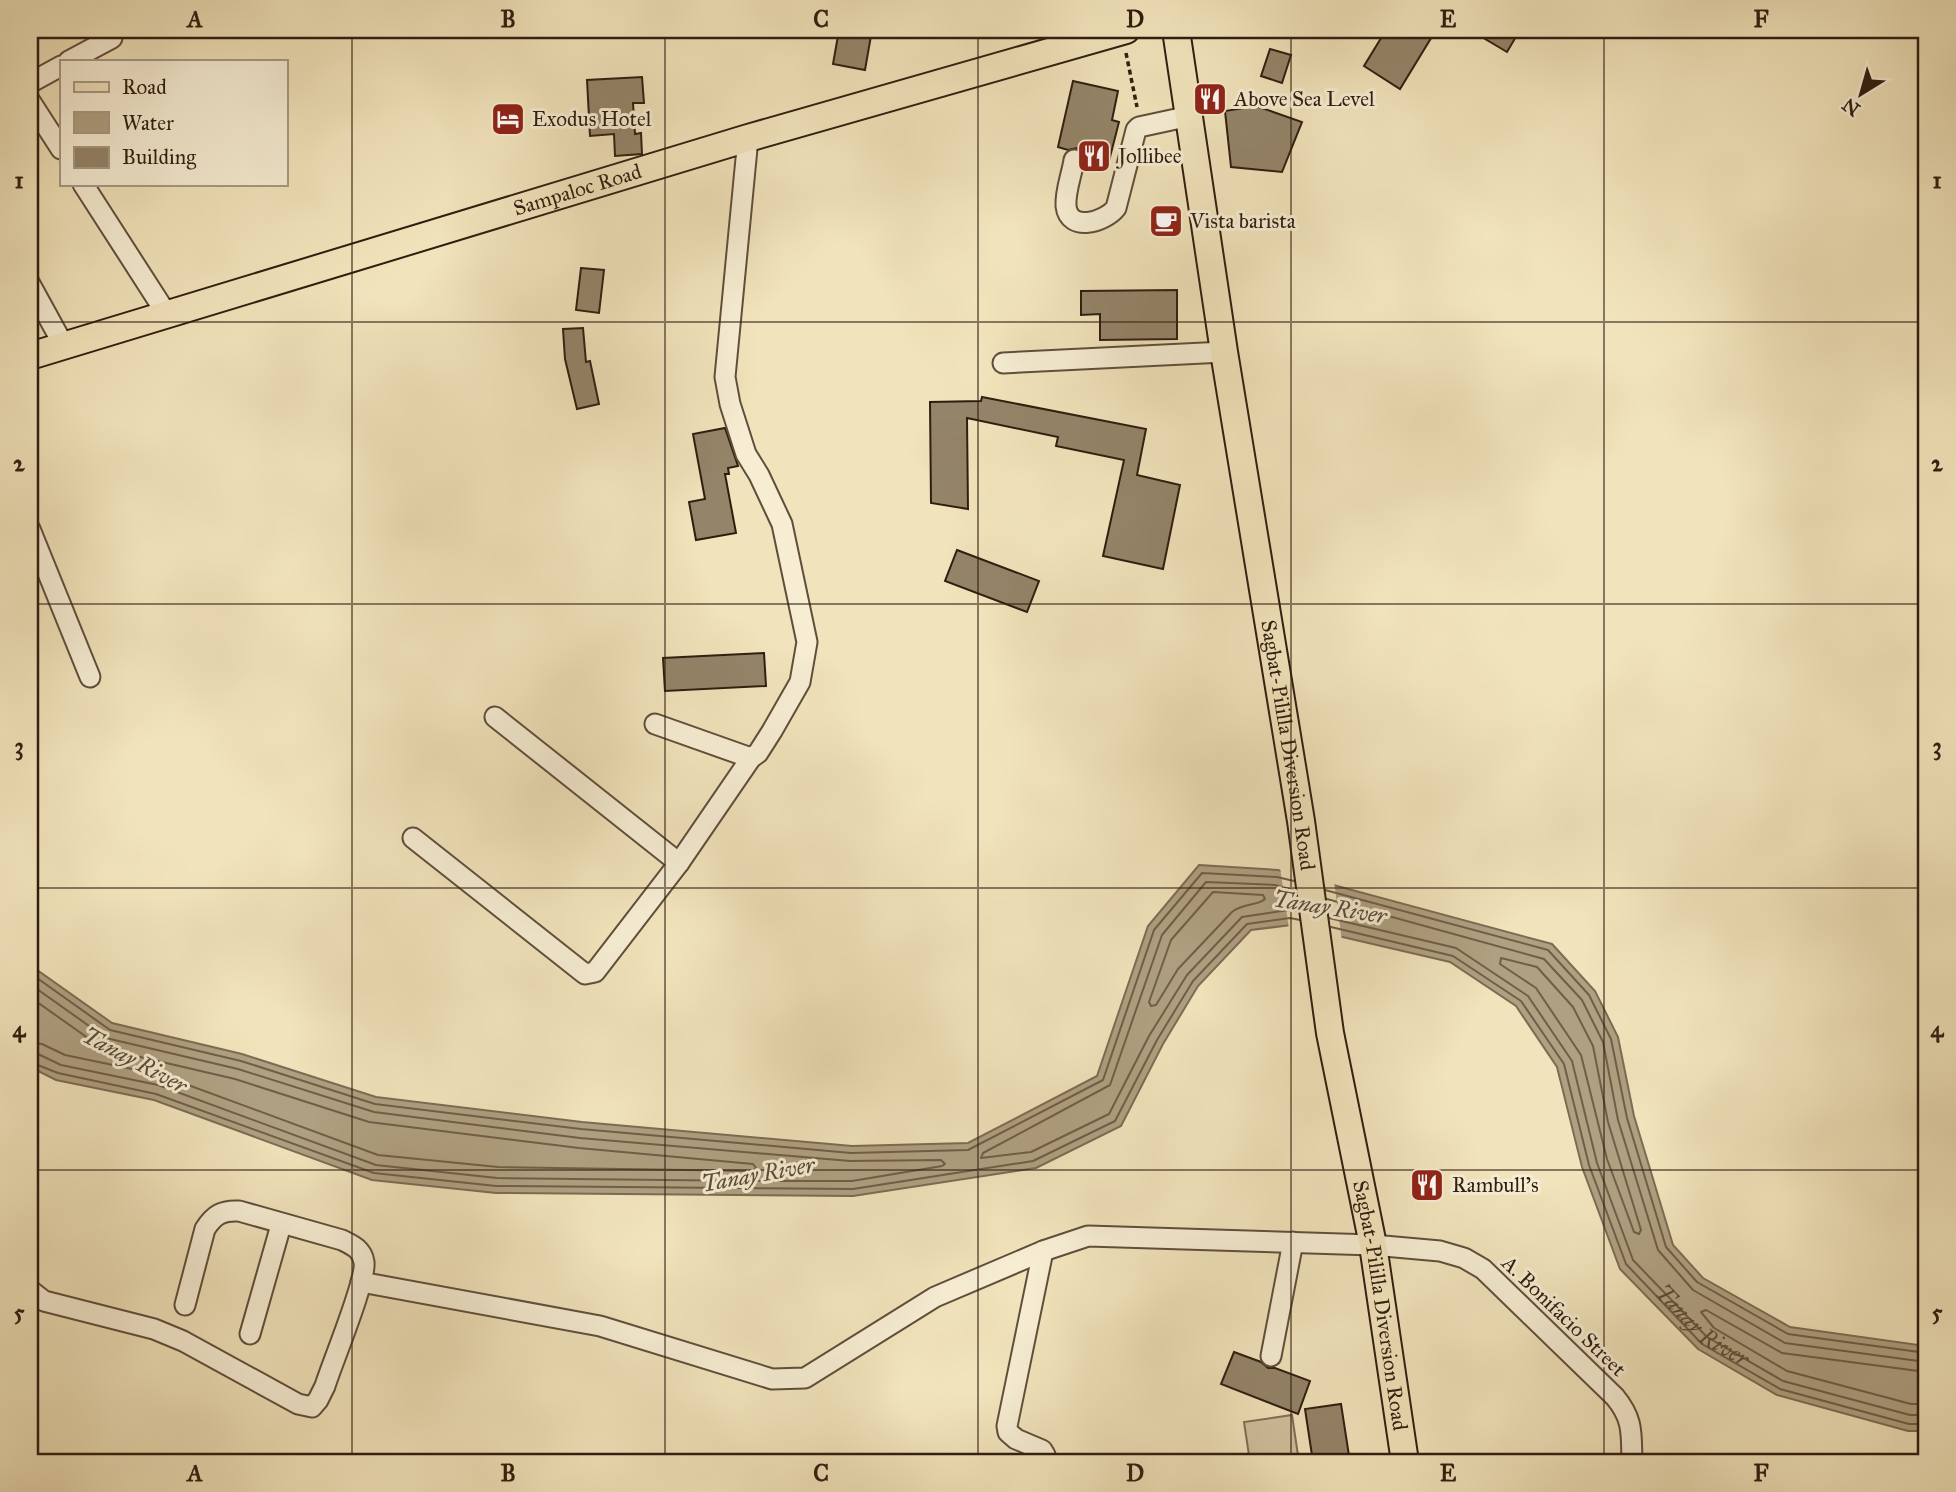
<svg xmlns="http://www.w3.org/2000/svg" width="1956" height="1492" font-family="'IM FELL Great Primer',serif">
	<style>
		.green { fill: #d0c19e; stroke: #806f57; stroke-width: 2 }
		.water { fill: #afa081; stroke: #7c6c54; stroke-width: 2 }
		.pier { fill: #f1e3bb }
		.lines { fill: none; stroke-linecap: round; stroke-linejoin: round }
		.shore { stroke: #705e48; stroke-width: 2 }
		.building { fill: #948469; stroke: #301d10; stroke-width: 2 }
		.minor-casing { stroke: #604e3b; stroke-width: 23 }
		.major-casing { stroke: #301d10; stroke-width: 30 }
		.path { stroke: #301d10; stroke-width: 3.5; stroke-dasharray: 5 3.5; stroke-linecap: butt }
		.minor { stroke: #f6edd3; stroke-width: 19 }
		.major { stroke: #f1e3bb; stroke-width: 26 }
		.grid { fill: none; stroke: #301d10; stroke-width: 2; stroke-opacity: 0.55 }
		.labels { text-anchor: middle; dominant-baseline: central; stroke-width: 6; stroke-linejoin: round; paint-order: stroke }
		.poi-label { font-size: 21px; fill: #301d10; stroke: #f6edd3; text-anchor: start }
		.street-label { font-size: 21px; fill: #301d10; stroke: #f6edd3 }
		.water-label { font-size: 23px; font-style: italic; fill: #5c4b38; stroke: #f6edd3 }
		.neatline { fill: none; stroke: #301d10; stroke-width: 2.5 }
		.grid-label { font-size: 23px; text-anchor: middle; font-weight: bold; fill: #301d10 }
	</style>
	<rect width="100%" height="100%" fill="#f1e3bb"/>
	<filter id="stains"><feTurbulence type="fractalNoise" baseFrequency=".00286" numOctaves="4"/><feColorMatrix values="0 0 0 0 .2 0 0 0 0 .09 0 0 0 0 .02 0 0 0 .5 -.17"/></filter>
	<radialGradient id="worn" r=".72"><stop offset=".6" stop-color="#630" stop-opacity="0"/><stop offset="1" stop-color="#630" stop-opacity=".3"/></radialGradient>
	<!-- green -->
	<polygon class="green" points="1292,1415 1299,1462 1250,1462 1244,1422"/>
	<!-- water -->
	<polygon class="water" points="1199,865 1278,870 1552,944 1595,991 1618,1037 1634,1116 1673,1245 1703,1278 1790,1327 1926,1346 1926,1431 1908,1431 1777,1395 1698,1349 1620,1269 1582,1167 1557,1067 1516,1006 1450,962 1291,925 1251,930 1198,986 1163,1044 1121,1126 1036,1168 853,1196 496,1193 372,1180 154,1100 56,1080 30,1067 30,965 112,1023 242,1054 376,1097 582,1122 852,1146 968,1143 1097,1076 1148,926"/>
	<!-- pier -->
	<polygon class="pier" points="1280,867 1334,881 1342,941 1289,929"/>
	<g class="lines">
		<!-- shore -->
		<g class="shore">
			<polyline points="1325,890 1548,950 1589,995 1611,1039 1627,1118 1666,1247 1697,1282 1788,1334 1926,1353"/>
			<polyline points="1296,891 1275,885 1206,882 1162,935 1110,1085 983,1153 981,1158 1031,1152 1109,1114 1149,1036 1187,975 1242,917 1289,910 1298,911"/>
			<path d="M 1213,892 L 1263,895 L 1265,899 C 1257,906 1243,903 1232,912 L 1178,969 L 1156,1005 L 1151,1006 L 1149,1002 L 1171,940 Z"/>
			<polyline points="1327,899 1544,959 1582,1000 1603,1042 1618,1120 1658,1250 1693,1290 1785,1343 1926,1362"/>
			<path id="s1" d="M 1329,918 L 1456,948 L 1528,996 L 1572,1061 L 1597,1163 L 1633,1260 L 1707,1337 L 1783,1381 L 1910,1415 L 1926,1415"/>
			<polyline points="1331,927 1453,956 1521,1001 1564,1064 1589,1165 1626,1264 1702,1344 1780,1389 1909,1424 1926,1424"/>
			<polygon points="1501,958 1537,967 1573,1007 1593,1046 1608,1122 1641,1230 1639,1234 1634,1232 1607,1159 1581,1055 1536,988 1500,964"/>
			<polyline points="30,973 110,1030 241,1061 375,1104 581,1129 851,1153 968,1150 1103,1080 1154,930 1202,873 1277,877 1294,881"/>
			<polyline points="30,984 106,1038 238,1069 374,1112 580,1138 850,1161 941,1160 945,1164 942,1166 852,1181 755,1181 497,1178 376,1165 158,1085 61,1065 38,1054 30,1053"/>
			<polyline points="30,997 102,1048 235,1079 369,1122 579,1148 753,1164 756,1168 752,1171 498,1167 378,1155 161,1075 65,1055 42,1044 30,1042"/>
			<polyline points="30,1062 58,1073 156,1094 374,1173 496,1186 853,1189 1033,1161 1115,1121 1157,1040 1193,981 1247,924 1290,918 1300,920"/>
			<polyline points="1926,1372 1782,1353 1706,1310 1701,1312 1714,1328 1787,1371 1911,1404 1926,1404"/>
		</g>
	</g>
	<!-- building -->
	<g class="building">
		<polygon points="839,30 872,30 865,70 833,64"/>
		<polygon points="1386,30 1436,30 1400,89 1364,66"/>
		<polygon points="1470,30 1520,30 1507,52"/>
		<polygon points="1270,49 1291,55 1282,83 1261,76"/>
		<polygon points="642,77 644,103 633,103 635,134 641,133 642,154 615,156 614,134 590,136 587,80"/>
		<polygon points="1073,81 1118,91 1112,120 1119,122 1109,161 1084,154 1077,148 1068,150 1058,147"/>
		<polygon points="1256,106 1302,122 1282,172 1231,167 1225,111"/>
		<polygon points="581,268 604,270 599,313 576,310"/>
		<polygon points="1177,290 1177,339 1100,340 1100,314 1081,315 1081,291"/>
		<polygon points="583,328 586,362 590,361 599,404 577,409 565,359 563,329"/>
		<polygon points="982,397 1146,429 1137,475 1180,485 1163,569 1103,556 1124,460 1056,446 1058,437 967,418 968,509 931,503 930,402 981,401"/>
		<polygon points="725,428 738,466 728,468 729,474 725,474 736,533 696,540 689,502 705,499 693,434"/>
		<polygon points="957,550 1039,581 1027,612 945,581"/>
		<polygon points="764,653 766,686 665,691 663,658"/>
		<polygon points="1234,1352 1261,1362 1268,1368 1275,1368 1310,1381 1298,1414 1221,1384"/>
		<polygon points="1341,1404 1350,1462 1313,1462 1305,1409"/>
	</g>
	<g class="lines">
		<!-- minor casing -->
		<g class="minor-casing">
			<g id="minor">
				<polyline points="69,61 112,38 106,30"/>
				<polyline points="30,83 61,66"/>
				<polyline points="30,101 61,149"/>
				<path d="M 1074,160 C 1072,174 1065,191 1066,206 C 1069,233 1105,222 1116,208 L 1136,130 L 1139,127 L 1190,116"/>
				<polyline points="83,184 166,313"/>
				<polyline points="30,284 64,346"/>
				<polyline points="1003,363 1224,352"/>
				<polyline points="30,529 90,677"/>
				<polyline points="495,717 679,863"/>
				<polyline points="655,724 751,758 758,753 772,731 800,682 807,642 782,524 759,475 746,454 730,404 725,377 748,138"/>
				<polyline points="413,838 585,974 595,972 679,863 751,758"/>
				<polyline points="1043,1251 1007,1426 1008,1432 1016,1439 1042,1450 1045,1455 1044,1462"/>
				<path d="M 361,1282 L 600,1326 L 772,1379 L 805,1378 L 935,1297 L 1043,1251 L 1088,1236 L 1373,1245 L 1440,1251 L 1464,1258 L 1483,1269 L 1615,1397 C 1634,1420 1631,1434 1632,1462"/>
				<path d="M 30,1290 L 44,1301 L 154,1329 L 183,1341 L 298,1404 L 312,1407 L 318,1400 L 325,1386 C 332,1363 367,1280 364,1262 C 362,1249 352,1245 342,1240 L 239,1211 C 222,1210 214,1215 205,1229 L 185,1305"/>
				<polyline points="250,1334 281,1225"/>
				<polyline points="1271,1356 1293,1242"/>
			</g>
		</g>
		<!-- major casing -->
		<g class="major-casing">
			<g id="major">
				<path id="s2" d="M 1176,30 L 1224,352 L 1301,821 L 1330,1033 L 1373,1245 L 1405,1462"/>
				<path id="s3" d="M 30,356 L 748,138 L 1126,30"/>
			</g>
		</g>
		<!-- path -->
		<polyline class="path" points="1126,53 1137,107"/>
		<!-- minor -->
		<use href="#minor" class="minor"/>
		<!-- major -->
		<use href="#major" class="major"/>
	</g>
	<!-- grid -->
	<path class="grid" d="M 352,30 L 352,1462M 665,30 L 665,1462M 978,30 L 978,1462M 1291,30 L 1291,1462M 1604,30 L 1604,1462M 30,322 L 1926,322M 30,604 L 1926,604M 30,888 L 1926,888M 30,1170 L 1926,1170"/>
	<!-- icons -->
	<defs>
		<g id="restaurant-square" transform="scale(1.75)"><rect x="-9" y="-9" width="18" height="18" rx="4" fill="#8f2418" stroke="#f6edd3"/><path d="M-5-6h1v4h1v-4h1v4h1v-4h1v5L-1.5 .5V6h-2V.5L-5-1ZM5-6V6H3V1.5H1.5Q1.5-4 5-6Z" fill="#fff"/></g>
		<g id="hotel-square" transform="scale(1.75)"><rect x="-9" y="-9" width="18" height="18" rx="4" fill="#8f2418" stroke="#f6edd3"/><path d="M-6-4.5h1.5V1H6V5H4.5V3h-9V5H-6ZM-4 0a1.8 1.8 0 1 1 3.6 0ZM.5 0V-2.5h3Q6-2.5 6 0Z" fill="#fff"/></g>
		<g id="cafe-square" transform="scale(1.75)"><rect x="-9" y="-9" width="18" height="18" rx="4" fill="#8f2418" stroke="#f6edd3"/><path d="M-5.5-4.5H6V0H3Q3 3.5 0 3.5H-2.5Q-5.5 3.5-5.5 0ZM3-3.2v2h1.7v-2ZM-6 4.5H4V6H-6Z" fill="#fff"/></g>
	</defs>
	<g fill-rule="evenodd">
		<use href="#restaurant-square" x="1210" y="99"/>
		<use href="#hotel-square" x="508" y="119"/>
		<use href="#restaurant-square" x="1094" y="156"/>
		<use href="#cafe-square" x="1166" y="221"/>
		<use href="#restaurant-square" x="1427" y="1185"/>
	</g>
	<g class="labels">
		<!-- poi labels -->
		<g class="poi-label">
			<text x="1234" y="99">Above Sea Level</text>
			<text x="532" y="119">Exodus Hotel</text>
			<text x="1118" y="156">Jollibee</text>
			<text x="1190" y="221">Vista barista</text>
			<text x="1452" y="1185">Rambull's</text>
		</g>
		<!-- street labels -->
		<g class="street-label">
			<text stroke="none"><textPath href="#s3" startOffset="572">Sampaloc Road</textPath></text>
			<text stroke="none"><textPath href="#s2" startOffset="724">Sagbat-Pililla Diversion Road</textPath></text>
			<text stroke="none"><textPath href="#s2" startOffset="1292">Sagbat-Pililla Diversion Road</textPath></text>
			<text transform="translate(1564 1316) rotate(44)">A. Bonifacio Street</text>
		</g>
		<!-- water labels -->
		<g class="water-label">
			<text transform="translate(1330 907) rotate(9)">Tanay River</text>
			<text transform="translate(135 1060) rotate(28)">Tanay River</text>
			<text transform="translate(758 1174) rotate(-10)">Tanay River</text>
			<text stroke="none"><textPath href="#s1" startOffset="600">Tanay River</textPath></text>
		</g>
	</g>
	<!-- margin -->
	<rect width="1956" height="1492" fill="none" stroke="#f1e3bb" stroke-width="77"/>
	<!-- legend -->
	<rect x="60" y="60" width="228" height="126" fill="#f6edd3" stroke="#a79a85" stroke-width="2"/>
	<rect x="74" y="82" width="35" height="10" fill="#f1e3bb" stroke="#a79a85" stroke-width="2"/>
	<text x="122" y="94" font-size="21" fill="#301d10">Road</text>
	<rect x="74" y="112" width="35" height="21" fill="#afa081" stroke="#a79a85" stroke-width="2"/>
	<text x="122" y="130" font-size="21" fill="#301d10">Water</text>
	<rect x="74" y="147" width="35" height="21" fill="#948469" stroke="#a79a85" stroke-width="2"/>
	<text x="122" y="164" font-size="21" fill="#301d10">Building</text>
	<!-- north arrow -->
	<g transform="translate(1861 94) rotate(217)" stroke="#f6edd3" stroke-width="5" paint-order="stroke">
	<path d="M0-5L12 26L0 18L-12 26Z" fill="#301d10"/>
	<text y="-10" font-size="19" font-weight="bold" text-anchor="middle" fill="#301d10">N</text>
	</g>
	<rect x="38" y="38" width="1880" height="1416" class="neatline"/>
	<g class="grid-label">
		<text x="195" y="27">A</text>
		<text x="508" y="27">B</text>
		<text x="821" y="27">C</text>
		<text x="1135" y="27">D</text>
		<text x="1448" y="27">E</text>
		<text x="1761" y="27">F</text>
		<text x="19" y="188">1</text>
		<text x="1937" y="188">1</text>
		<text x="19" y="471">2</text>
		<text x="1937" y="471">2</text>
		<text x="19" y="754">3</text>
		<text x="1937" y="754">3</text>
		<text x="19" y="1037">4</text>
		<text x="1937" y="1037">4</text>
		<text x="19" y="1320">5</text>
		<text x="1937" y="1320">5</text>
		<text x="195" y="1481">A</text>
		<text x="508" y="1481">B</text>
		<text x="821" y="1481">C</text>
		<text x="1135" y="1481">D</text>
		<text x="1448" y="1481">E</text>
		<text x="1761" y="1481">F</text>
	</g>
	<rect width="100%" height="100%" filter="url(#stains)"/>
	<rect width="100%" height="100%" fill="url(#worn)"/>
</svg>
